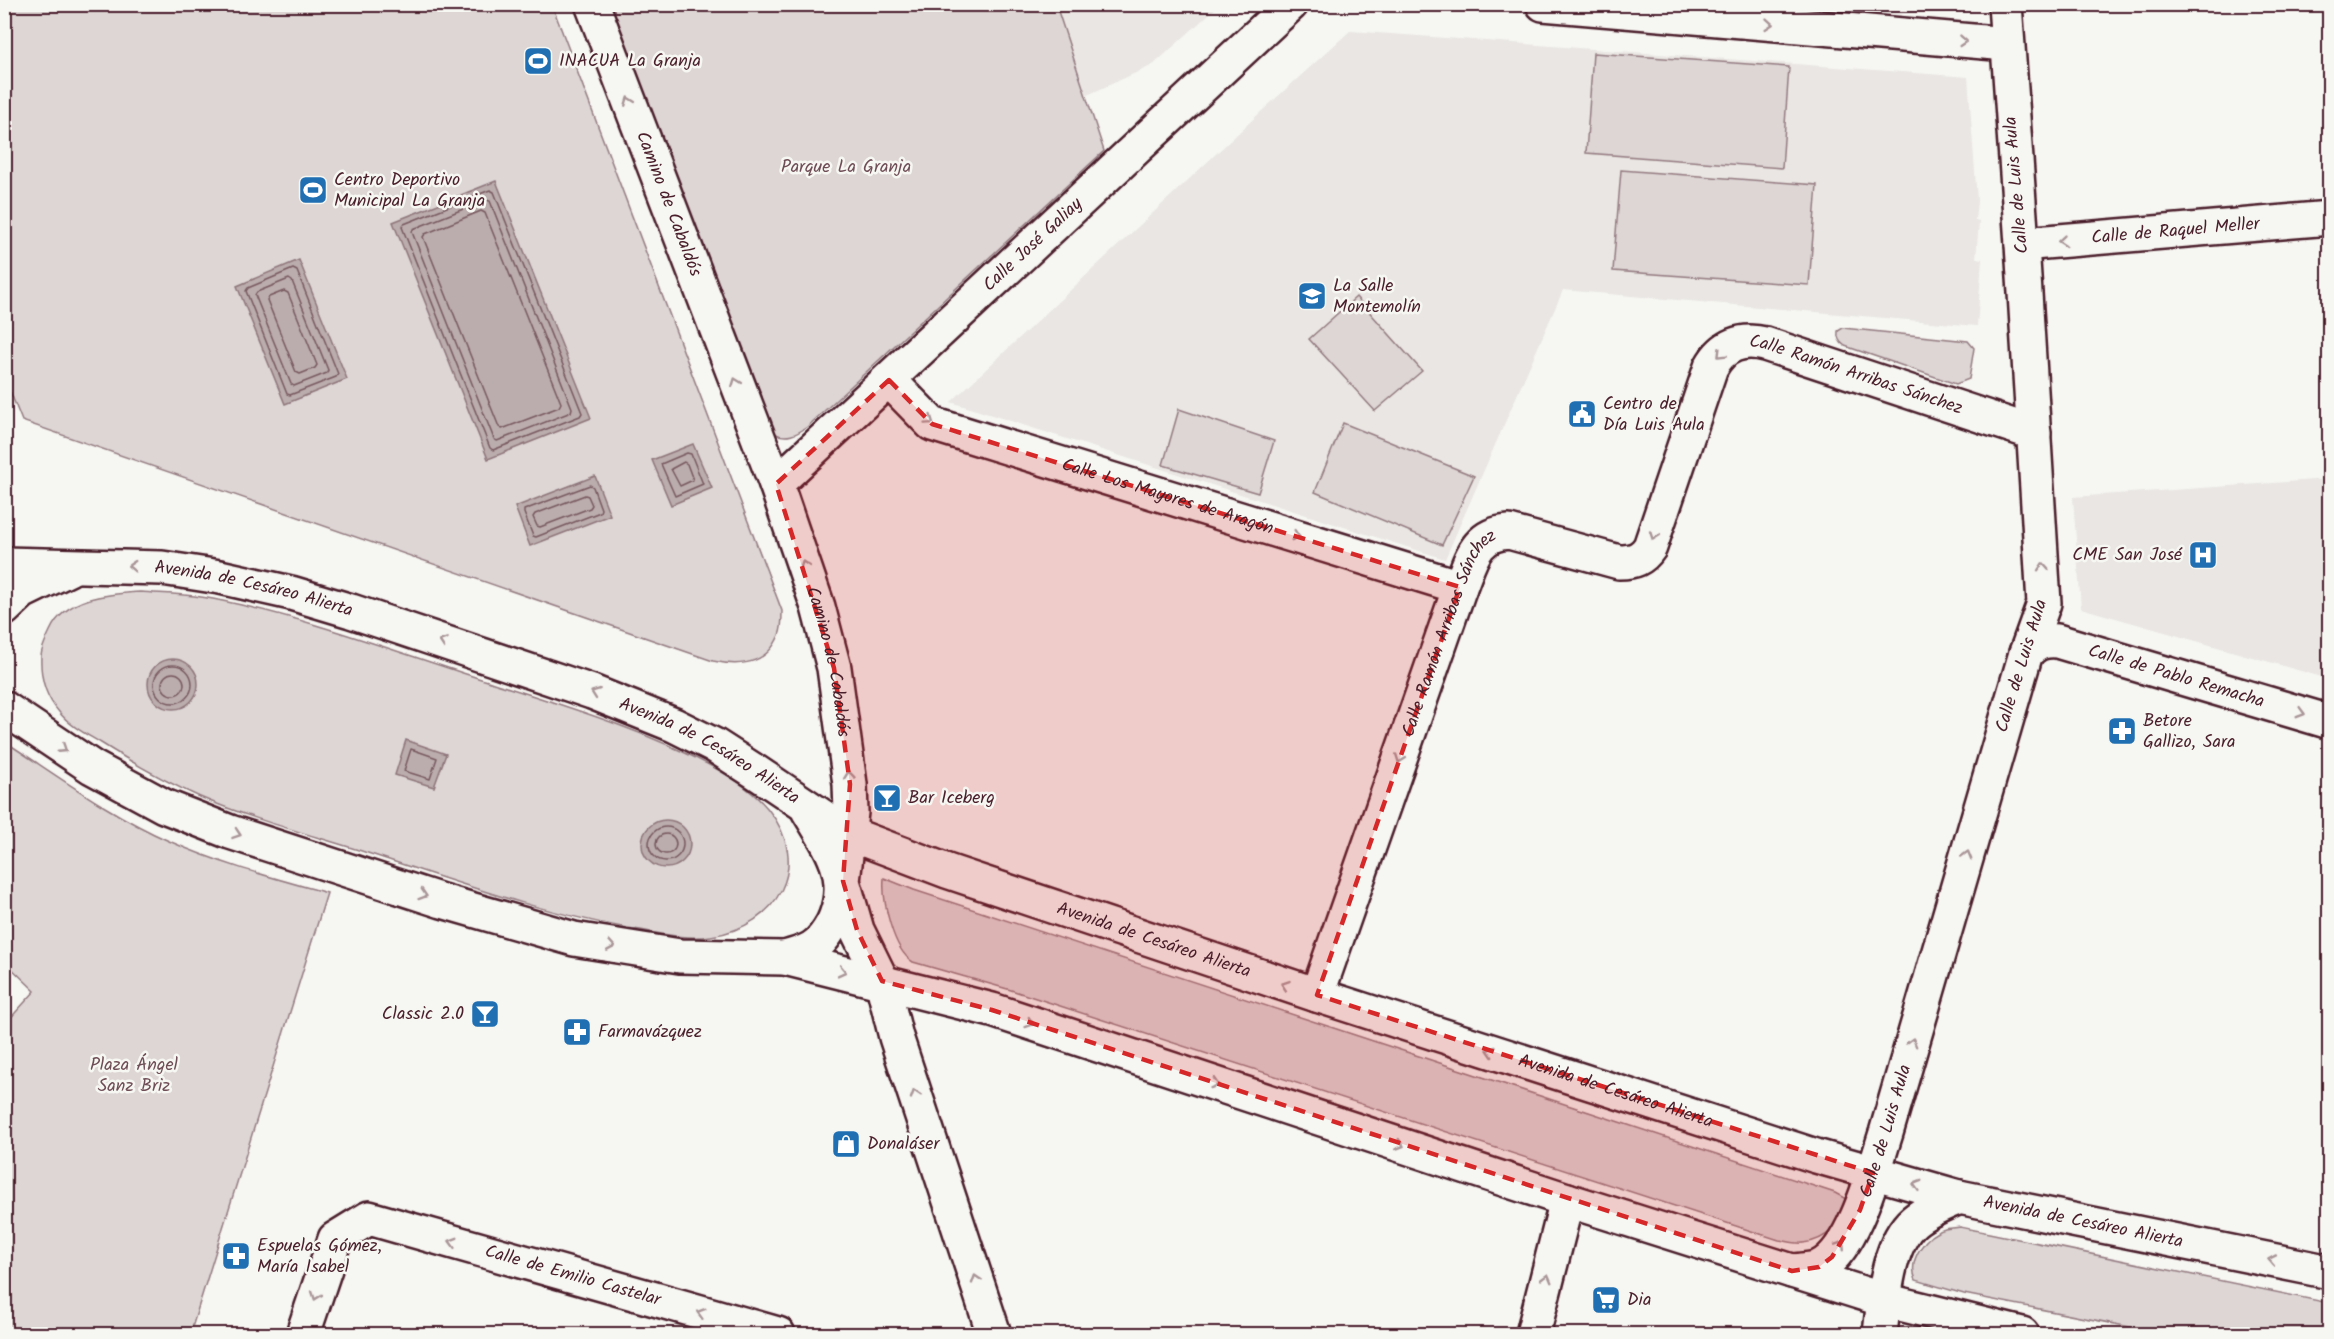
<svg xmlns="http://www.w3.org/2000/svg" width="2334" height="1339" font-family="Kalam,sans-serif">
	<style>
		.built { fill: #e9e6e3 }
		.green { fill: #ddd6d5; stroke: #947a80; stroke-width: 1.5 }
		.water { fill: #bbadae; stroke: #8e747a; stroke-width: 1.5 }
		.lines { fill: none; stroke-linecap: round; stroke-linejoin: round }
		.shore { stroke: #77585f; stroke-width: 1.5 }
		.street-casing { stroke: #4a1f2b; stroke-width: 38 }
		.secondary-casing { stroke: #4a1f2b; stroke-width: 38 }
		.primary-casing { stroke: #4a1f2b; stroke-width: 38 }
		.street { stroke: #f6f6f2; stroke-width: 33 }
		.secondary { stroke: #f6f6f2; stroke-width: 33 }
		.primary { stroke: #f6f6f2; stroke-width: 33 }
		.oneway { stroke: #a99598 }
		.marked { fill: #d62828; fill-opacity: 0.2; stroke: #d62828; stroke-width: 4.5; stroke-dasharray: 12 8; stroke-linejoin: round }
		.labels { text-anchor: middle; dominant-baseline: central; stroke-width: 5; stroke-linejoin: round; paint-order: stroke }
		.poi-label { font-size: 18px; fill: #4a1f2b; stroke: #f6f6f2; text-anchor: start }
		.park-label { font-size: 18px; fill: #6f4d56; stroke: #f6f6f2 }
		.street-label { font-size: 18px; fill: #4a1f2b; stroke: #f6f6f2 }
	</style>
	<rect width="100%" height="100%" fill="#f6f6f2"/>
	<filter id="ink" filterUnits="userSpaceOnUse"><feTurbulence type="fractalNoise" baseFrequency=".0167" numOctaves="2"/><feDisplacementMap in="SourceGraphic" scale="12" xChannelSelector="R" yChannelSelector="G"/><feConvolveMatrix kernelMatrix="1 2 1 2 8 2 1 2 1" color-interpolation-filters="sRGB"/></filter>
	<g filter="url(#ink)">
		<!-- built -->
		<g class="built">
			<polygon points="1056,5 1219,5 1153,65 1085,96"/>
			<polygon points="1350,31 1968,77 1977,201 1975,220 1979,221 1976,258 1982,259 1977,326 1563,290 1445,559 951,402 1263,110"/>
			<polygon points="2329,479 2329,679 2081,608 2073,497"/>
		</g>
		<!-- green -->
		<g class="green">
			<path d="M 4,5 L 552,5 L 782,611 C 782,619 782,629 779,635 C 767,665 740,667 713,661 L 22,421 L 4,376 Z"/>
			<path d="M 609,5 L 1056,5 L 1104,151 L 807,427 C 797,434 786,440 774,433 Z"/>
			<polygon points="1593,53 1789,67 1782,168 1586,153"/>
			<polygon points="1621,170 1817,185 1809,285 1613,271"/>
			<polygon points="1356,297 1422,371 1375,411 1309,339"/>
			<path d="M 1843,328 L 1968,341 L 1974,348 L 1969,379 L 1956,384 L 1845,346 C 1839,342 1837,338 1838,331 Z"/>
			<polygon points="1179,409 1274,441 1258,493 1163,465"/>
			<polygon points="1343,423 1474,476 1442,545 1315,492"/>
			<path d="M 140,592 C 166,594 193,594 218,600 C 303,617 386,648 469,675 C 551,702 637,726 713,767 C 734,778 753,791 768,809 C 813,865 778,926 711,936 C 685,940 659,933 634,929 C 545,914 459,883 374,855 C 316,836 256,821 200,797 C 166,782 133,763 101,743 C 86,734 70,726 59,712 C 45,696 40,677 41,656 C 42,646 46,640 50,631 C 65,597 107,594 140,592 Z"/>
			<path d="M 4,741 C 58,776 110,815 169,841 C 220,864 274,878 327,893 L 190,1334 L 5,1334 L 5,1024 L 35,991 L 5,962 Z"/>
			<path d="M 884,878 L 914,890 L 1835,1193 L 1846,1199 C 1847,1222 1825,1241 1803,1243 C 1795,1244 1787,1241 1779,1240 L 1011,990 L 913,962 C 893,950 882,901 884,878 Z"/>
			<path d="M 1960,1227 L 2329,1303 L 2329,1334 L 2165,1334 L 1964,1294 L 1916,1280 C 1907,1260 1926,1234 1945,1229 C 1949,1228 1955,1228 1960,1227 Z"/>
		</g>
		<!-- water -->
		<g class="water">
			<polygon points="496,181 591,418 488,459 393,222"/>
			<polygon points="299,260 347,379 285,404 237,286"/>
			<polygon points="693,444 712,488 671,505 652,460"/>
			<polygon points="595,476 610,515 530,546 515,507"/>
			<circle cx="173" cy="684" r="25"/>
			<polygon points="406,740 446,754 434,787 395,775"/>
			<circle cx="666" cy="844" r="24"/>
		</g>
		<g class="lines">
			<!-- shore -->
			<g class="shore">
				<polygon points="490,190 494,192 582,413 580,416 493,450 490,448 402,227 404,224"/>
				<polygon points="486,200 490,201 572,408 571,412 497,441 494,439 412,232 413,229"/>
				<polygon points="481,211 485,213 561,403 559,407 502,429 499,427 423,237 425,234"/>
				<polygon points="293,269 297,271 338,374 336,377 290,395 287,394 246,291 248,288"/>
				<polygon points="289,279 292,281 328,370 327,373 294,386 291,384 255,295 257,292"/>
				<polygon points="284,291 288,293 317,365 315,368 300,374 296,372 267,300 269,297"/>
				<polygon points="687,453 691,454 703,484 675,496 661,464"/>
				<polygon points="684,462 687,464 693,480 680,486 671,469"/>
				<polygon points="590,485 593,487 601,509 600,512 536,537 533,536 524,513 524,510"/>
				<polygon points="585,495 588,496 592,505 590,508 540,527 537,526 533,517 535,514"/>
				<circle cx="173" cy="684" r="19"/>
				<circle cx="173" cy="684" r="11"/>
				<polygon points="411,749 437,758 430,779 404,771"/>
				<circle cx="666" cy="844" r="17"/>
				<circle cx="666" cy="844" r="10"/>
			</g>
			<!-- street casing -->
			<g class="street-casing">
				<g id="street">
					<path id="s1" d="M 592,4 L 776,484 L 818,607 L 834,668 L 850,784 L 851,812 L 843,881 L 857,930 L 882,981"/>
					<polyline points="1543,4 2007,44"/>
					<path id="s2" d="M 2022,244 L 2330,218"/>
					<path id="s3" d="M 889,380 L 932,424 L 1460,587"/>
					<path id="s4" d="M 776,484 L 1291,4"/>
					<path id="s5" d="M 2026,653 C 2036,643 2043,640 2057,641 L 2330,722"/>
					<path id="s6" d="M 1317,995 L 1460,587 C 1471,560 1475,534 1509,532 L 1619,562 C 1634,562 1642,559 1650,547 L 1711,367 C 1723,345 1742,338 1765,344 L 2034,433"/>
					<path id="s7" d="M 1792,1271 C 1801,1270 1811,1270 1819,1267 C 1854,1251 1875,1167 1886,1133 L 2026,653 L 2044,603 L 2022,244 L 2005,4"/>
					<path id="s8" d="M 303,1334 L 335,1239 L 369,1218 L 778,1334"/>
					<polyline points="1533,1334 1567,1200"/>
					<path d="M 1880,1334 C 1884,1301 1887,1244 1914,1221 C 1927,1210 1944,1204 1959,1197"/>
				</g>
			</g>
			<!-- secondary casing -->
			<g class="secondary-casing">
				<polyline id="secondary" points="882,981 896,1037 994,1334"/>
			</g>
			<!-- primary casing -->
			<g class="primary-casing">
				<g id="primary">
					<path id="s9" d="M 4,564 L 162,568 L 220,577 L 291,593 L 351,611 L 592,692 L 674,725 L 714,745 L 756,772 L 847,833 L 947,871 L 1317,995 L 1816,1156 L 1959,1197 L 2330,1272"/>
					<polyline points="4,609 22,592 69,569"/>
					<polyline points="4,708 92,767 164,806 230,832 442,901 574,939 680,956 785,958 992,1010 1567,1200 1884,1300 2022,1334"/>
					<path d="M 785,958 C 794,955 804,953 812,948 C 821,943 828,932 833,923 C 854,877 831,849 808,810"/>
				</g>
			</g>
			<!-- street -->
			<use href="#street" class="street"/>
			<!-- secondary -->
			<use href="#secondary" class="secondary"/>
			<!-- primary -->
			<use href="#primary" class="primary"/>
		</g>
		<!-- one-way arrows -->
		<defs><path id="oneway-chevron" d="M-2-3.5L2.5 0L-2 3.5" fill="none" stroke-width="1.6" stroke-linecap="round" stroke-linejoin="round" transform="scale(1.5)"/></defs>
		<g class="oneway">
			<use href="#oneway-chevron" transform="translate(1769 24) rotate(5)"/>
			<use href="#oneway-chevron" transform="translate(1963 41) rotate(4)"/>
			<use href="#oneway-chevron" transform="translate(629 101) rotate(-111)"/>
			<use href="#oneway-chevron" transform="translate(2062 241) rotate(175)"/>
			<use href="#oneway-chevron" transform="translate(1721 354) rotate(135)"/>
			<use href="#oneway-chevron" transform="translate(736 382) rotate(-111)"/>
			<use href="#oneway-chevron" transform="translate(930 421) rotate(35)"/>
			<use href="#oneway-chevron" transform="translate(1296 536) rotate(17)"/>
			<use href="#oneway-chevron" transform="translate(1654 536) rotate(109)"/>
			<use href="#oneway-chevron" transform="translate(804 565) rotate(-109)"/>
			<use href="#oneway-chevron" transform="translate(132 566) rotate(-177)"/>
			<use href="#oneway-chevron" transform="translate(2043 567) rotate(-94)"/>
			<use href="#oneway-chevron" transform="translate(443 642) rotate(-161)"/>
			<use href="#oneway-chevron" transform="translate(595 693) rotate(-160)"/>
			<use href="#oneway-chevron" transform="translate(2301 713) rotate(16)"/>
			<use href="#oneway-chevron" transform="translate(63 749) rotate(33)"/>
			<use href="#oneway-chevron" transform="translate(1400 759) rotate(110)"/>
			<use href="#oneway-chevron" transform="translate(849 775) rotate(-96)"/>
			<use href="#oneway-chevron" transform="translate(237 834) rotate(19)"/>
			<use href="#oneway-chevron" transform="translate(1967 855) rotate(-74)"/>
			<use href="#oneway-chevron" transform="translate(423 895) rotate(18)"/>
			<use href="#oneway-chevron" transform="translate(611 946) rotate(10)"/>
			<use href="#oneway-chevron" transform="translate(842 971) rotate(13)"/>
			<use href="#oneway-chevron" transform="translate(1285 985) rotate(-161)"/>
			<use href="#oneway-chevron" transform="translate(1030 1023) rotate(18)"/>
			<use href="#oneway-chevron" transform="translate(1912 1042) rotate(-74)"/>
			<use href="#oneway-chevron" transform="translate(1491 1051) rotate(-162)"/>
			<use href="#oneway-chevron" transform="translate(1215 1084) rotate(18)"/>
			<use href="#oneway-chevron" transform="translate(915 1094) rotate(-108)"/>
			<use href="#oneway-chevron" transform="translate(1400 1145) rotate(18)"/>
			<use href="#oneway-chevron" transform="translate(1917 1185) rotate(-164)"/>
			<use href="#oneway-chevron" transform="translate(453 1242) rotate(-164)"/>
			<use href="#oneway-chevron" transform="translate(1841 1245) rotate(-57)"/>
			<use href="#oneway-chevron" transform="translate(2272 1260) rotate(-169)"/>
			<use href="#oneway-chevron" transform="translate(1547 1278) rotate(-75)"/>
			<use href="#oneway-chevron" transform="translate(976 1279) rotate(-108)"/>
			<use href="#oneway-chevron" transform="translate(316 1296) rotate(109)"/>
			<use href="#oneway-chevron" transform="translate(701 1313) rotate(-164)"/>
		</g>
	</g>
	<!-- marked area -->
	<path class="marked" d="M 889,380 L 932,424 L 1460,587 L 1317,995 L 1873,1173 L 1860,1210 L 1832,1257 L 1819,1267 L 1792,1271 L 992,1010 L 882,981 L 857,930 L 843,881 L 850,784 L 834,668 L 776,484 Z"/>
	<!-- icons -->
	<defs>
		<g id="stadium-square" transform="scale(1.5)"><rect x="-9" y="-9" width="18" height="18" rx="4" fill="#1f6fb2" stroke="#f6f6f2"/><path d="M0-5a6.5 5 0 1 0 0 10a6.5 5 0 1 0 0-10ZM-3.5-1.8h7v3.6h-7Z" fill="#fff"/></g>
		<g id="school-square" transform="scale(1.5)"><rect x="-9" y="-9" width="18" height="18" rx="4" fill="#1f6fb2" stroke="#f6f6f2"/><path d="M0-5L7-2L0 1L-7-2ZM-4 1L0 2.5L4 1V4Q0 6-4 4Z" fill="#fff"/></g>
		<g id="civic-square" transform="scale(1.5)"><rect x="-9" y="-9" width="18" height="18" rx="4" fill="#1f6fb2" stroke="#f6f6f2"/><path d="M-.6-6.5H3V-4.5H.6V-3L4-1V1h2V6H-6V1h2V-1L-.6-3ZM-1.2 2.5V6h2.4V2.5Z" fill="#fff"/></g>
		<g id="hospital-square" transform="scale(1.5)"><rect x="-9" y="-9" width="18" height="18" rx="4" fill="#1f6fb2" stroke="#f6f6f2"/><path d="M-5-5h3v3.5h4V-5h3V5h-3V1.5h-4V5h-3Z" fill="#fff"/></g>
		<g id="pharmacy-square" transform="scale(1.5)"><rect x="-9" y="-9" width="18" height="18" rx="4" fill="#1f6fb2" stroke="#f6f6f2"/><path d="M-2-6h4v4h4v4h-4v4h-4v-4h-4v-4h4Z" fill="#fff"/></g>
		<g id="bar-square" transform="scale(1.5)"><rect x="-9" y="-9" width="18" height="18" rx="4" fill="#1f6fb2" stroke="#f6f6f2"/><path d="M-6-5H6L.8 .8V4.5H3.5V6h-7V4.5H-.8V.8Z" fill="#fff"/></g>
		<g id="shop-square" transform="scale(1.5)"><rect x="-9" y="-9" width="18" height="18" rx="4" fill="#1f6fb2" stroke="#f6f6f2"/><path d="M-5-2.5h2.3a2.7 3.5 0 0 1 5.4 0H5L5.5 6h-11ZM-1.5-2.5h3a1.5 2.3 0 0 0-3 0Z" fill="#fff"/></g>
		<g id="supermarket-square" transform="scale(1.5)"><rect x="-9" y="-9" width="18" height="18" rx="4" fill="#1f6fb2" stroke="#f6f6f2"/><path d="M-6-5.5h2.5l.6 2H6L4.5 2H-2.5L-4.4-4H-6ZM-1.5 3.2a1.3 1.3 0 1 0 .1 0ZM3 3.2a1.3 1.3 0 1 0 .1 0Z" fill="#fff"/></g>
	</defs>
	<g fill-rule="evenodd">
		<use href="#stadium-square" x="538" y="61"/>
		<use href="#stadium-square" x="313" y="190"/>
		<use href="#school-square" x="1312" y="296"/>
		<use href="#civic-square" x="1582" y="414"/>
		<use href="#hospital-square" x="2203" y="555"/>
		<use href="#pharmacy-square" x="2122" y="731"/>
		<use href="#bar-square" x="887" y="798"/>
		<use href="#bar-square" x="485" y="1014"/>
		<use href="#pharmacy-square" x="577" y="1032"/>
		<use href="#shop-square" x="846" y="1144"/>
		<use href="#pharmacy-square" x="236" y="1256"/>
		<use href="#supermarket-square" x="1606" y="1300"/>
	</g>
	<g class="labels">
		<!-- poi labels -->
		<g class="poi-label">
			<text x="559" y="61">INACUA La Granja</text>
			<text x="334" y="180">Centro Deportivo<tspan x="334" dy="21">Municipal La Granja</tspan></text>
			<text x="1333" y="286">La Salle<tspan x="1333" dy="21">Montemolín</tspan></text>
			<text x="1603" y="404">Centro de<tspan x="1603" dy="21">Día Luis Aula</tspan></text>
			<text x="2182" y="555" text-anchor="end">CME San José</text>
			<text x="2143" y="721">Betore<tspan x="2143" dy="21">Gallizo, Sara</tspan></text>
			<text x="908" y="798">Bar Iceberg</text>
			<text x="464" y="1014" text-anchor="end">Classic 2.0</text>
			<text x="598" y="1032">Farmavázquez</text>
			<text x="867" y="1144">Donaláser</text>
			<text x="257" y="1246">Espuelas Gómez,<tspan x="257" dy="21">María Isabel</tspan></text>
			<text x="1627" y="1300">Dia</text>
		</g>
		<!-- park labels -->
		<g class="park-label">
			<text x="846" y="167">Parque La Granja</text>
			<text x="134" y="1065">Plaza Ángel<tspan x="134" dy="21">Sanz Briz</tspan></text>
		</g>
		<!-- street labels -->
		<g class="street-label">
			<text transform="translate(2017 185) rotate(-95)">Calle de Luis Aula</text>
			<text stroke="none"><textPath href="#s1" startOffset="214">Camino de Cabaldós</textPath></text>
			<text stroke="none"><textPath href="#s2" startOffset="154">Calle de Raquel Meller</textPath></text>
			<text stroke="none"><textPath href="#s4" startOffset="351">Calle José Galiay</textPath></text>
			<text stroke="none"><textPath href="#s6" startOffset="1012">Calle Ramón Arribas Sánchez</textPath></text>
			<text stroke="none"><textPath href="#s3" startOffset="308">Calle Los Mayores de Aragón</textPath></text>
			<text stroke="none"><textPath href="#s9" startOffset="252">Avenida de Cesáreo Alierta</textPath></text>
			<text stroke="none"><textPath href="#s6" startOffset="386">Calle Ramón Arribas Sánchez</textPath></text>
			<text stroke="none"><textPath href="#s1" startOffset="700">Camino de Cabaldós</textPath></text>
			<text transform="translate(2022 666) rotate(-73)">Calle de Luis Aula</text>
			<text stroke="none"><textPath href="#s5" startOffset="159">Calle de Pablo Remacha</textPath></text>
			<text stroke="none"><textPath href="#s9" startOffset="738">Avenida de Cesáreo Alierta</textPath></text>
			<text stroke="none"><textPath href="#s9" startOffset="1224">Avenida de Cesáreo Alierta</textPath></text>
			<text stroke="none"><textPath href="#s9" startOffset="1710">Avenida de Cesáreo Alierta</textPath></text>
			<text stroke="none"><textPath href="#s7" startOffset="182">Calle de Luis Aula</textPath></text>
			<text stroke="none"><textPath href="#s9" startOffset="2196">Avenida de Cesáreo Alierta</textPath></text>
			<text stroke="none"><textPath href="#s8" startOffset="352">Calle de Emilio Castelar</textPath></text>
		</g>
	</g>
	<!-- margin -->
	<rect width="2334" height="1339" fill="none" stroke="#f6f6f2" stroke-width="24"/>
	<rect x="12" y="12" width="2310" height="1315" fill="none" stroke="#4a1f2b" stroke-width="2" filter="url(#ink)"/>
</svg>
